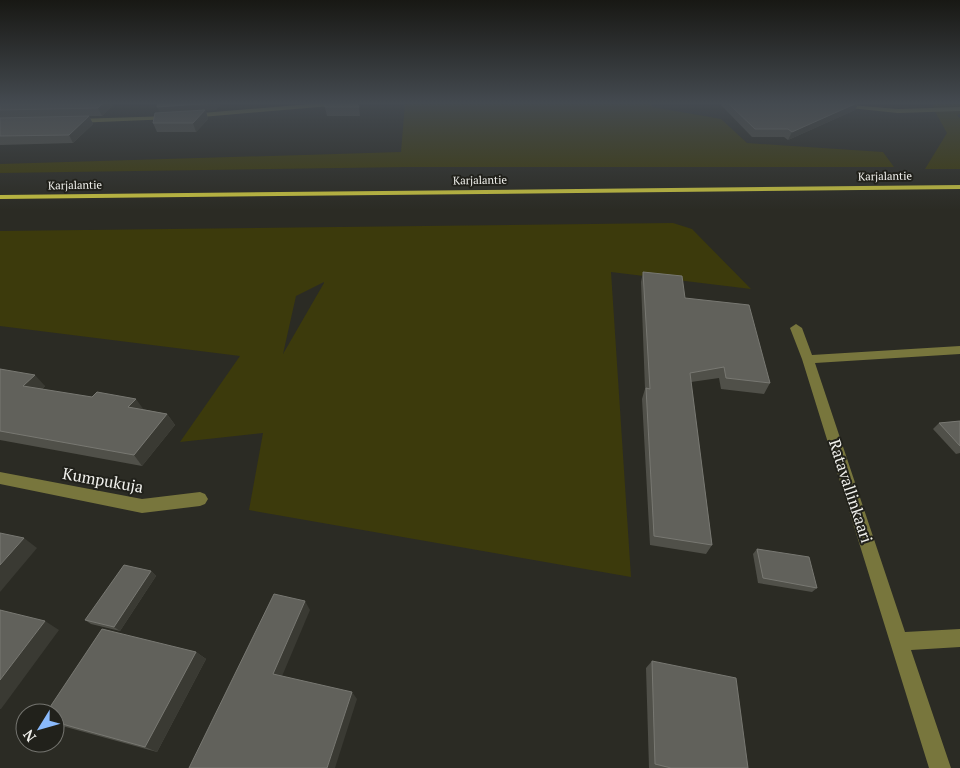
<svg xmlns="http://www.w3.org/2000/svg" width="960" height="768" font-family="'PT Serif',serif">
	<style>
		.green { fill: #3c3a0c; fill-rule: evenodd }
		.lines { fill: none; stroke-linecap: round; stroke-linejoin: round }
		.minor { fill: #78763d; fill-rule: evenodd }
		.major { fill: #c6c13f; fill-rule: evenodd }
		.wall { fill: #505049 }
		.shaded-wall { fill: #3a3a33 }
		.building { fill: #61615b; stroke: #787872 }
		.labels { text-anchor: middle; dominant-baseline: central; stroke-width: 4; stroke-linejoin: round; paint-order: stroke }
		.far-street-label { font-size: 11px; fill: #f1f1ed; stroke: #21211b }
		.near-street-label { font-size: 16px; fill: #f1f1ed; stroke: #21211b }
	</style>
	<rect width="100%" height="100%" fill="#2b2b24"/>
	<!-- green -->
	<g class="green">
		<polygon points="405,103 651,103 652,107 721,119 747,143 883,152 894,167 408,167 0,173 0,164 401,152"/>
		<polygon points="934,103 960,103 960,114 957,115 960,118 960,169 925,169 947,133 933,108"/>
		<path d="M 673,223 L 692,229 L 751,289 L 611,272 L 631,577 L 249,510 L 263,433 L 180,442 L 240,356 L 0,326 L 0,231 ZM 324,282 L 324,283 L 283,354 L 296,296 Z"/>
	</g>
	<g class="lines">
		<!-- minor -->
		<g class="minor">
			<polygon points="322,103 333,104 330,106 190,118 187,116 190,114"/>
			<polygon points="838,104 898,109 960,107 960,111 898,113 840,107"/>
			<polygon points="170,116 172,117 172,119 75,123 72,121 75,119"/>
			<polygon points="796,324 802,328 812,355 960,346 960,354 815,363 905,632 960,629 960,647 911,650 951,768 929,768 802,359 790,328"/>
			<polygon points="0,472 142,499 200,492 205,494 208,499 205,504 200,506 142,513 0,484"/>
		</g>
		<!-- major -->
		<polygon class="major" points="960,185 960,189 0,199 0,195"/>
	</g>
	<!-- wall -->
	<g class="wall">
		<polygon points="0,103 115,103 102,116 89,116 93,124 73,143 0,145"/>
		<polygon points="324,103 359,107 360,116 327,116"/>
		<polygon points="719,103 872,103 868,104 858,104 855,110 788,140 784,137 752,137"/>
		<polygon points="216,110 206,111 208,119 196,132 157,132 153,123 160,113"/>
		<polygon points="643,272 685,298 770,383 764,394 721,389 719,378 691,382 712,545 706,554 650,545 642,399 645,389 641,282"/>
		<polygon points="0,369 45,386 42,389 167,414 175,425 142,466 0,440"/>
		<polygon points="960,421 960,453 956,454 933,429 939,423"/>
		<polygon points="757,549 817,588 812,592 758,583 753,554"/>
		<polygon points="151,571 156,576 120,631 91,624 85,620"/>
		<polygon points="196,652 206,659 157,752 55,724 55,713"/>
		<polygon points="652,661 748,768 649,768 646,668"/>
	</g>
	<!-- shaded-wall -->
	<g class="shaded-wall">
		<polygon points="103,103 115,103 102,116 98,108"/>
		<polygon points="214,103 223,103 216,110 206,111 208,119 196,132 193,123 160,114 157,107"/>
		<polygon points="857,103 859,103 855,110 788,140 792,132"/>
		<polygon points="89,116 93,124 73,143 69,135"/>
		<polygon points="35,375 45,386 33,397 23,386"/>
		<polygon points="136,399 144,410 128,407"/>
		<polygon points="167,414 175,425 142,466 134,455"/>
		<polygon points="24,538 37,548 0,592 0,565"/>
		<polygon points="151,571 156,576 120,631 114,627"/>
		<polygon points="305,601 310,610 280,681 273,674"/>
		<polygon points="45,621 59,630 1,709 0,709 0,680"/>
		<polygon points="196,652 206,659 157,752 145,747"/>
		<polygon points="352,692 357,699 335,768 327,768"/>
	</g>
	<!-- building -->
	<g class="building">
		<polygon points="0,103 103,103 98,108 0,110"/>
		<polygon points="158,103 214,103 157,107"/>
		<polygon points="324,103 357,103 359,107 325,107"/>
		<polygon points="728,103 857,103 792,132 788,129 755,129"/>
		<polygon points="205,110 193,123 153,123 155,113"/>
		<polygon points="89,116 69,135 0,136 0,118"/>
		<polygon points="643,272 682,276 685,298 749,305 770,383 726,378 724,367 690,373 712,545 654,536 646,388 650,389"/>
		<polygon points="0,369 35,375 23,386 92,397 97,392 136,399 128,407 167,414 134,455 0,431"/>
		<polygon points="960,421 960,446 939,423"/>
		<polygon points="0,533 24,538 0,565"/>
		<polygon points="757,549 809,557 817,588 763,578"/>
		<polygon points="124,565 151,571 114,627 85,620"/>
		<polygon points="274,594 305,601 273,674 352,692 327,768 189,768"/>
		<polygon points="0,610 45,621 0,680"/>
		<polygon points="102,629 196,652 145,747 55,722 55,713 46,713"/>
		<polygon points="652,661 736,678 748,768 671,768 655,764"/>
	</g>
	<!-- sky -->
	<linearGradient id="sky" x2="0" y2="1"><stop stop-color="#181814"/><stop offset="0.49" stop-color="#444a50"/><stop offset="1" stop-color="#444a50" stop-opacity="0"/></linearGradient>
	<rect width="960" height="210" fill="url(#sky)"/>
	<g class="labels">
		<!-- far-street labels -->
		<g class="far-street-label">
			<text transform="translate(885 176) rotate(-1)">Karjalantie</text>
			<text transform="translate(480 180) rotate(-1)">Karjalantie</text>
			<text transform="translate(75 185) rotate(-1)">Karjalantie</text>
		</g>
		<!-- near-street labels -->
		<g class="near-street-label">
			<text transform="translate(103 480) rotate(10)">Kumpukuja</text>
			<text transform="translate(851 491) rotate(72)">Ratavallinkaari</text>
		</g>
	</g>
	<!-- north arrow -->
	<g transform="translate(40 728) rotate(233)"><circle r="24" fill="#21211b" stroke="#74746f"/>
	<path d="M0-4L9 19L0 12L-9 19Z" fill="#8abafc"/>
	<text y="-8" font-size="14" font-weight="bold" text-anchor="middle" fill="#f1f1ed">N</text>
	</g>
</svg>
